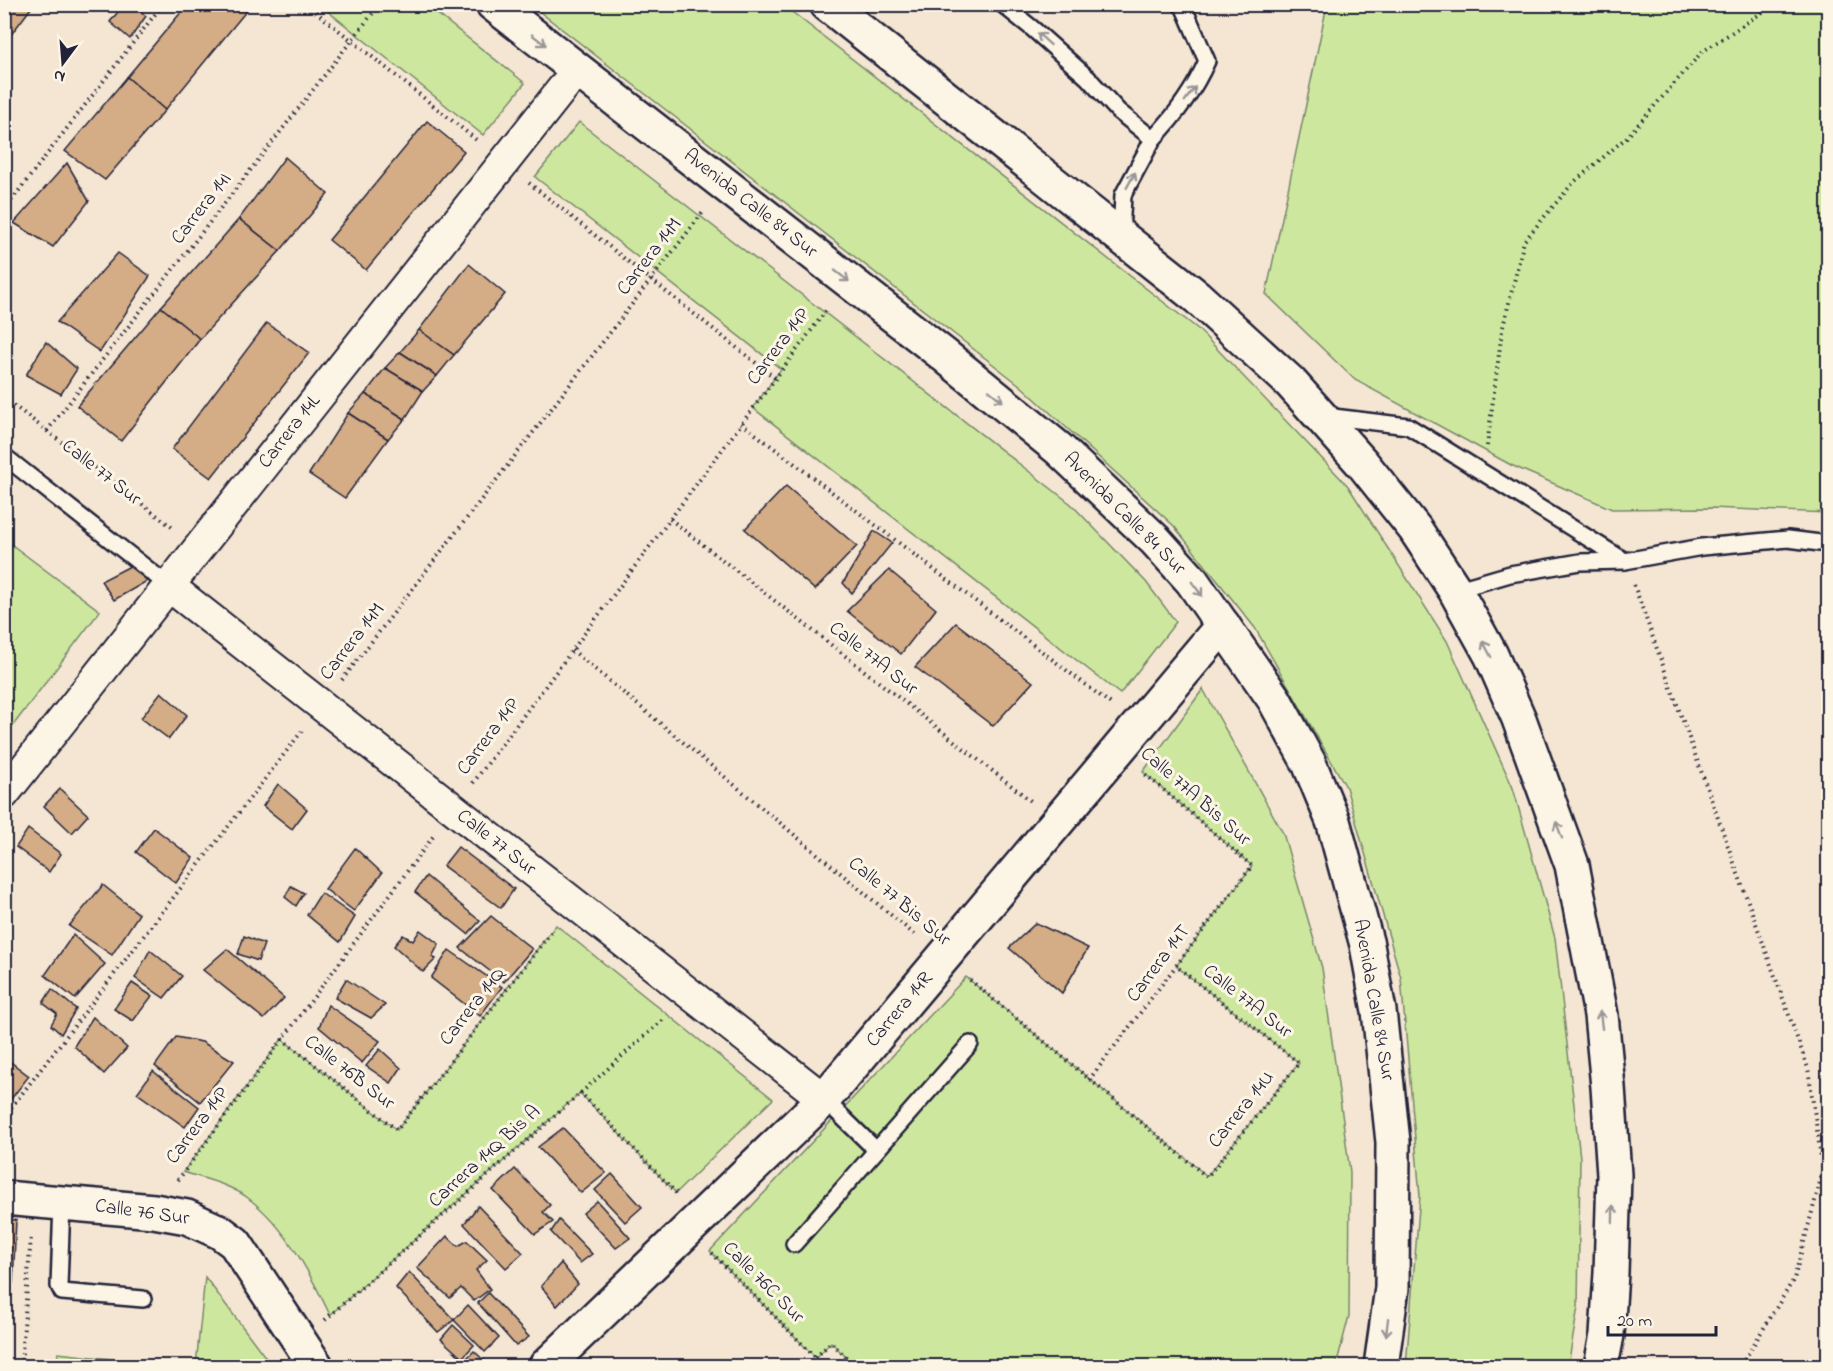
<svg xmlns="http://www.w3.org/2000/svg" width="1833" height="1371" font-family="'Indie Flower',sans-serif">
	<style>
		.green { fill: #cde89e; stroke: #78856c; stroke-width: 1.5 }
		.building { fill: #d4ac85; stroke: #22223b; stroke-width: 1.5 }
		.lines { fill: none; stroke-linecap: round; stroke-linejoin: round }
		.service-casing { stroke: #22223b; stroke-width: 20 }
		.minor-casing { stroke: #22223b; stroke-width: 34 }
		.tertiary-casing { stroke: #22223b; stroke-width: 38 }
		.trunk-casing { stroke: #22223b; stroke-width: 38 }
		.path { stroke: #22223b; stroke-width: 4; stroke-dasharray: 1.5 4.5; stroke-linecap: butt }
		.service { stroke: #fcf5e5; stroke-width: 15 }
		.minor { stroke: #fcf5e5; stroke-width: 30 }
		.tertiary { stroke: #fcf5e5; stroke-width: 33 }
		.trunk { stroke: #fcf5e5; stroke-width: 33 }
		.oneway { stroke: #9a9698 }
		.labels { text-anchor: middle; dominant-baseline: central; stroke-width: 6; stroke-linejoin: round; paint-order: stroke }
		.street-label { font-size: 20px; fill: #22223b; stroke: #fcf5e5 }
	</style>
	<rect width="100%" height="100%" fill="#f4e6d2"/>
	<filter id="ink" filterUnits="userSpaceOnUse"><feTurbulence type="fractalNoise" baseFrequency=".0167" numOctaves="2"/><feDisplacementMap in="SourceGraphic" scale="12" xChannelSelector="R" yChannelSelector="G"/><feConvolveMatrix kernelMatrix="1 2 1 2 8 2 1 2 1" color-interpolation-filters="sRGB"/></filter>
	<g filter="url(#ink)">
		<!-- green -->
		<g class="green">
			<polygon points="320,5 426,5 525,83 483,135"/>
			<polygon points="531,5 783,5 1198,329 1348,486 1447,641 1513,788 1555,938 1580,1158 1578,1307 1568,1366 1406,1366 1420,1196 1401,978 1346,787 1255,628 1174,526 1021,386"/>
			<polygon points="1327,5 1828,5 1828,513 1711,508 1612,509 1511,465 1355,380 1266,294"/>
			<polygon points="579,122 1071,504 1146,582 1176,622 1120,694 753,408 781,369 535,177"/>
			<polygon points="4,539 100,611 5,736 4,736"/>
			<polygon points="1203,689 1283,833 1322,968 1350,1172 1349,1316 1336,1366 855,1366 831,1342 816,1358 710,1251 966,977 1207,1176 1299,1063 1176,966 1252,866 1143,772"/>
			<path d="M 556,925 L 773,1099 L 676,1193 L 580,1093 L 330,1315 C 310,1273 286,1227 248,1198 C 229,1184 205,1179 183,1172 L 282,1039 L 397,1130 Z"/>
			<polygon points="205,1277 272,1366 196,1366"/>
			<polygon points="58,1353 173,1366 56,1366"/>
		</g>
		<!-- building -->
		<g class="building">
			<polygon points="4,4 34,4 4,44"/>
			<polygon points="124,4 133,4 146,16 130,39 110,22"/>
			<polygon points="188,4 252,4 165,110 127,77"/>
			<polygon points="127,77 165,110 105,180 65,151"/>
			<polygon points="427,121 464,151 366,270 329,240"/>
			<polygon points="285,157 328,194 280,251 239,219"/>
			<polygon points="67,163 89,201 53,247 14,223"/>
			<polygon points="239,219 280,251 200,339 161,307"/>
			<polygon points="118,253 150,276 100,352 57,322"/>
			<polygon points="469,264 505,294 454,355 419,330"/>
			<polygon points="161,307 200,339 121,441 77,406"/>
			<polygon points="267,323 309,353 211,478 172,449"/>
			<polygon points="419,330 454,355 437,376 400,352"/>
			<polygon points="46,342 77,369 61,394 26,375"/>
			<polygon points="400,352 437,376 423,391 385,368"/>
			<polygon points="385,368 423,391 405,419 365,394"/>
			<polygon points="365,394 405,419 388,439 348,413"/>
			<polygon points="348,413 388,439 345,498 309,474"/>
			<polygon points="786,486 857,546 815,590 745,529"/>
			<polygon points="874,531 892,543 852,593 843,583"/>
			<polygon points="134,564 147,581 114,600 101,581"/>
			<polygon points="889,570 936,609 901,654 847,611"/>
			<polygon points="956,623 1033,682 993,726 915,667"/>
			<polygon points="161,692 187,715 169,739 141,718"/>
			<polygon points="278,784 307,809 292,829 263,806"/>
			<polygon points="60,789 88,815 72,833 44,806"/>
			<polygon points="154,828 193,858 176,883 136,852"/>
			<polygon points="28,829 61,854 49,872 16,847"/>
			<polygon points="458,847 514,889 501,908 443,866"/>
			<polygon points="355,848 382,873 354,911 325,889"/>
			<polygon points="426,876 480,921 468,934 415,892"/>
			<polygon points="103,885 139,914 112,955 69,926"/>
			<polygon points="291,886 304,893 296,906 285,897"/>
			<polygon points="321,893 355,917 340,942 307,915"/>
			<polygon points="491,916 532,949 504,982 460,948"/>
			<polygon points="1036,923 1088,948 1062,993 1009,948"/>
			<polygon points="420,930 439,944 432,957 436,959 423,972 394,946 403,935 413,941"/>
			<polygon points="73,935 105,964 75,999 45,975"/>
			<polygon points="244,936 264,944 258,961 238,954"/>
			<polygon points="227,949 284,998 264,1019 203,970"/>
			<polygon points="150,950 182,976 164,998 135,978"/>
			<polygon points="449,950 502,987 480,1016 431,978"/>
			<polygon points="346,979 385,1005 371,1018 335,998"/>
			<polygon points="132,983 152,996 133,1021 114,1009"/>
			<polygon points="52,989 76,1009 61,1034 51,1025 57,1014 43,1003"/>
			<polygon points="328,1005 380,1041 362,1063 319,1027"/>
			<polygon points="93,1017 127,1048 104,1074 74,1046"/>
			<polygon points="176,1037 202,1042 234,1061 200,1102 155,1066"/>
			<polygon points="380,1049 401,1068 391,1083 366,1066"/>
			<polygon points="4,1057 29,1076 11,1099 4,1094"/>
			<polygon points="153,1071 199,1107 185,1127 137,1093"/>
			<polygon points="563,1128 606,1173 581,1193 538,1147"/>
			<polygon points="515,1169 550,1205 543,1212 553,1222 535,1234 493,1190"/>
			<polygon points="612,1174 642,1207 625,1222 595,1190"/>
			<polygon points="597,1201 630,1238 616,1248 583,1213"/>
			<polygon points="478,1206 523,1253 506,1268 464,1224"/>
			<polygon points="4,1219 16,1220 13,1283 4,1282"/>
			<polygon points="559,1220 592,1254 580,1263 551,1232"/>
			<polygon points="447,1236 458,1246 467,1241 487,1260 476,1270 490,1289 474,1301 461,1288 450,1298 417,1268"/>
			<polygon points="561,1263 578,1284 557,1306 541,1286"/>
			<polygon points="409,1272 454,1320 438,1332 396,1288"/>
			<polygon points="488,1293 529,1337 516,1346 478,1303"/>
			<polygon points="468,1305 499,1338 485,1352 454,1320"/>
			<polygon points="453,1325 474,1345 462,1358 441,1339"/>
			<polygon points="474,1351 490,1366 459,1366"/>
		</g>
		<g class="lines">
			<!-- service casing -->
			<g class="service-casing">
				<g id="service">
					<polyline points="1002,4 1033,29 1088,78 1118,111 1153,139 1123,195 1121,236"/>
					<path d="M 1153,139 C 1176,115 1194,90 1207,61 L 1184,8 L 1180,4"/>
					<polyline points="1325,416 1408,426 1625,561"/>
					<polyline points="4,456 169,586"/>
					<polyline points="1455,590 1510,574 1580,562 1625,561 1702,547 1788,539 1828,544"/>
					<polyline points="824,1099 876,1150"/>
					<polyline points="62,1203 59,1286 62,1292 143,1299"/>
					<polyline points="794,1244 970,1044"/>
				</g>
			</g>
			<!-- minor casing -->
			<g class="minor-casing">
				<g id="minor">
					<polyline points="169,586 824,1099"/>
					<polyline points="4,794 577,70"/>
				</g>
			</g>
			<!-- tertiary casing -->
			<g class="tertiary-casing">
				<g id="tertiary">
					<polyline points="4,1198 154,1211 187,1217 220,1232 235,1243 316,1366"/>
					<polyline points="546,1366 824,1099 1223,625"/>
				</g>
			</g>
			<!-- trunk casing -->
			<g class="trunk-casing">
				<g id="trunk">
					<polyline points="493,4 944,355 1059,449 1155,540 1192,581 1274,699 1309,763 1333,821 1367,945 1379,1011 1393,1142 1392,1288 1381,1366"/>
					<polyline points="827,4 1197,297 1290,382 1363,464 1415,529 1455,590 1491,655 1519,719 1572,865 1587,942 1601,1015 1608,1087 1614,1175 1611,1273 1607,1335 1601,1366"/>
				</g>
			</g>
			<!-- path -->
			<g class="path">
				<polyline points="306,4 479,142"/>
				<polyline points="529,183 775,378"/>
				<polyline points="4,210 163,4"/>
				<polyline points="4,398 172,527"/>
				<polyline points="741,423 1111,704"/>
				<polyline points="47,431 380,4"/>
				<polyline points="1487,446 1502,331 1524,241 1573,183 1627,137 1702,52 1775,4"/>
				<polyline points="670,519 1031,801"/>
				<polyline points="1634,585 1808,1068 1823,1171 1794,1279 1743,1362 1738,1366"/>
				<polyline points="572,650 915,935"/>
				<polyline points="342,680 704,211"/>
				<polyline points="473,783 828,308"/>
				<polyline points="970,980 1207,1177 1299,1063 1176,966"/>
				<polyline points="282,1039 397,1130 553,930"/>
				<polyline points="1089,1080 1252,866 1145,774"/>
				<polyline points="580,1092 677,1194"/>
				<polyline points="4,1117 302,731"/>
				<polyline points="178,1180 435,834"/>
				<polyline points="712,1253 816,1358"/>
				<polyline points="325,1320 665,1018"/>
				<polyline points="21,1366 31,1236"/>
				<polyline points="807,1366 831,1342 855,1366"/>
			</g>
			<!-- service -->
			<use href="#service" class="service"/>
			<!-- minor -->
			<use href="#minor" class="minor"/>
			<!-- tertiary -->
			<use href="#tertiary" class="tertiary"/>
			<!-- trunk -->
			<use href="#trunk" class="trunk"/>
		</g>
		<!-- one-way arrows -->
		<defs><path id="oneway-shaft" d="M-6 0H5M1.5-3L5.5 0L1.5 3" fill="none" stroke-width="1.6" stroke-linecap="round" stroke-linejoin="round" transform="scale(1.5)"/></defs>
		<g class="oneway">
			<use href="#oneway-shaft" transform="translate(1044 39) rotate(-138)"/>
			<use href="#oneway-shaft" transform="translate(539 40) rotate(38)"/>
			<use href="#oneway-shaft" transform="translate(1190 94) rotate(-54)"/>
			<use href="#oneway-shaft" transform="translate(1131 180) rotate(-61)"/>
			<use href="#oneway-shaft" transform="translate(842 276) rotate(38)"/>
			<use href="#oneway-shaft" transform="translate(996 396) rotate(39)"/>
			<use href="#oneway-shaft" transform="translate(1197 589) rotate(54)"/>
			<use href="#oneway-shaft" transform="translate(1487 649) rotate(-118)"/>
			<use href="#oneway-shaft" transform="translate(1559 830) rotate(-110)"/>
			<use href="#oneway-shaft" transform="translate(1601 1020) rotate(-97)"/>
			<use href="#oneway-shaft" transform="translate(1613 1214) rotate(-89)"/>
			<use href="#oneway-shaft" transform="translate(1387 1327) rotate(97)"/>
		</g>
	</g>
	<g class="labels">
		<!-- street labels -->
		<g class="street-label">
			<text transform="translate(750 204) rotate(38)">Avenida Calle 84 Sur</text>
			<text transform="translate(202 209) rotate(-52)">Carrera 14I</text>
			<text transform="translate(650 257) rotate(-52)">Carrera 14M</text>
			<text transform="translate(779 347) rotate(-53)">Carrera 14P</text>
			<text transform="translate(290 432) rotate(-52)">Carrera 14L</text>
			<text transform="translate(101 473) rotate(38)">Calle 77 Sur</text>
			<text transform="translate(1124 514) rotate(45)">Avenida Calle 84 Sur</text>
			<text transform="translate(353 642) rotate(-52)">Carrera 14M</text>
			<text transform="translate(873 659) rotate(38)">Calle 77A Sur</text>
			<text transform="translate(489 737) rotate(-53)">Carrera 14P</text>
			<text transform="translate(1195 797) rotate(41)">Calle 77A Bis Sur</text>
			<text transform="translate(496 843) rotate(38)">Calle 77 Sur</text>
			<text transform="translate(899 902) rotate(40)">Calle 77 Bis Sur</text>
			<text transform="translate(1159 964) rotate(-53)">Carrera 14T</text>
			<text transform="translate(1373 1000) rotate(80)">Avenida Calle 84 Sur</text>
			<text transform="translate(1247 1002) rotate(38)">Calle 77A Sur</text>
			<text transform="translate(473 1007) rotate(-52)">Carrera 14Q</text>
			<text transform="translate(900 1010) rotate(-50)">Carrera 14R</text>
			<text transform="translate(349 1073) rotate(38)">Calle 76B Sur</text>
			<text transform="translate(1242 1110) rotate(-51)">Carrera 14U</text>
			<text transform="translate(198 1126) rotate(-53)">Carrera 14P</text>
			<text transform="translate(485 1157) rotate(-42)">Carrera 14Q Bis A</text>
			<text transform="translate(142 1213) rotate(8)">Calle 76 Sur</text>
			<text transform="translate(763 1283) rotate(45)">Calle 76C Sur</text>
		</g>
	</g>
	<!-- margin -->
	<rect width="1833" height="1371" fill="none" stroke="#fcf5e5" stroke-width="24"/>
	<rect x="12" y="12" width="1809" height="1347" fill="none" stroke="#22223b" stroke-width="2" filter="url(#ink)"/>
	<!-- north arrow -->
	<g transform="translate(63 63) rotate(196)" stroke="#fcf5e5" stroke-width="4.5" paint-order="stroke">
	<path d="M0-4.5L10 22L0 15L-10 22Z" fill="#22223b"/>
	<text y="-9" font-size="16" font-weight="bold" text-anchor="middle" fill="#22223b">N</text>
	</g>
	<!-- scale -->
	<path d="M1608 1326v9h108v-9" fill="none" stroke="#22223b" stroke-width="3"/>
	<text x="1617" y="1326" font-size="18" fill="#22223b" stroke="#fcf5e5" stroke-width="4.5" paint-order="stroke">20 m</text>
</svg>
